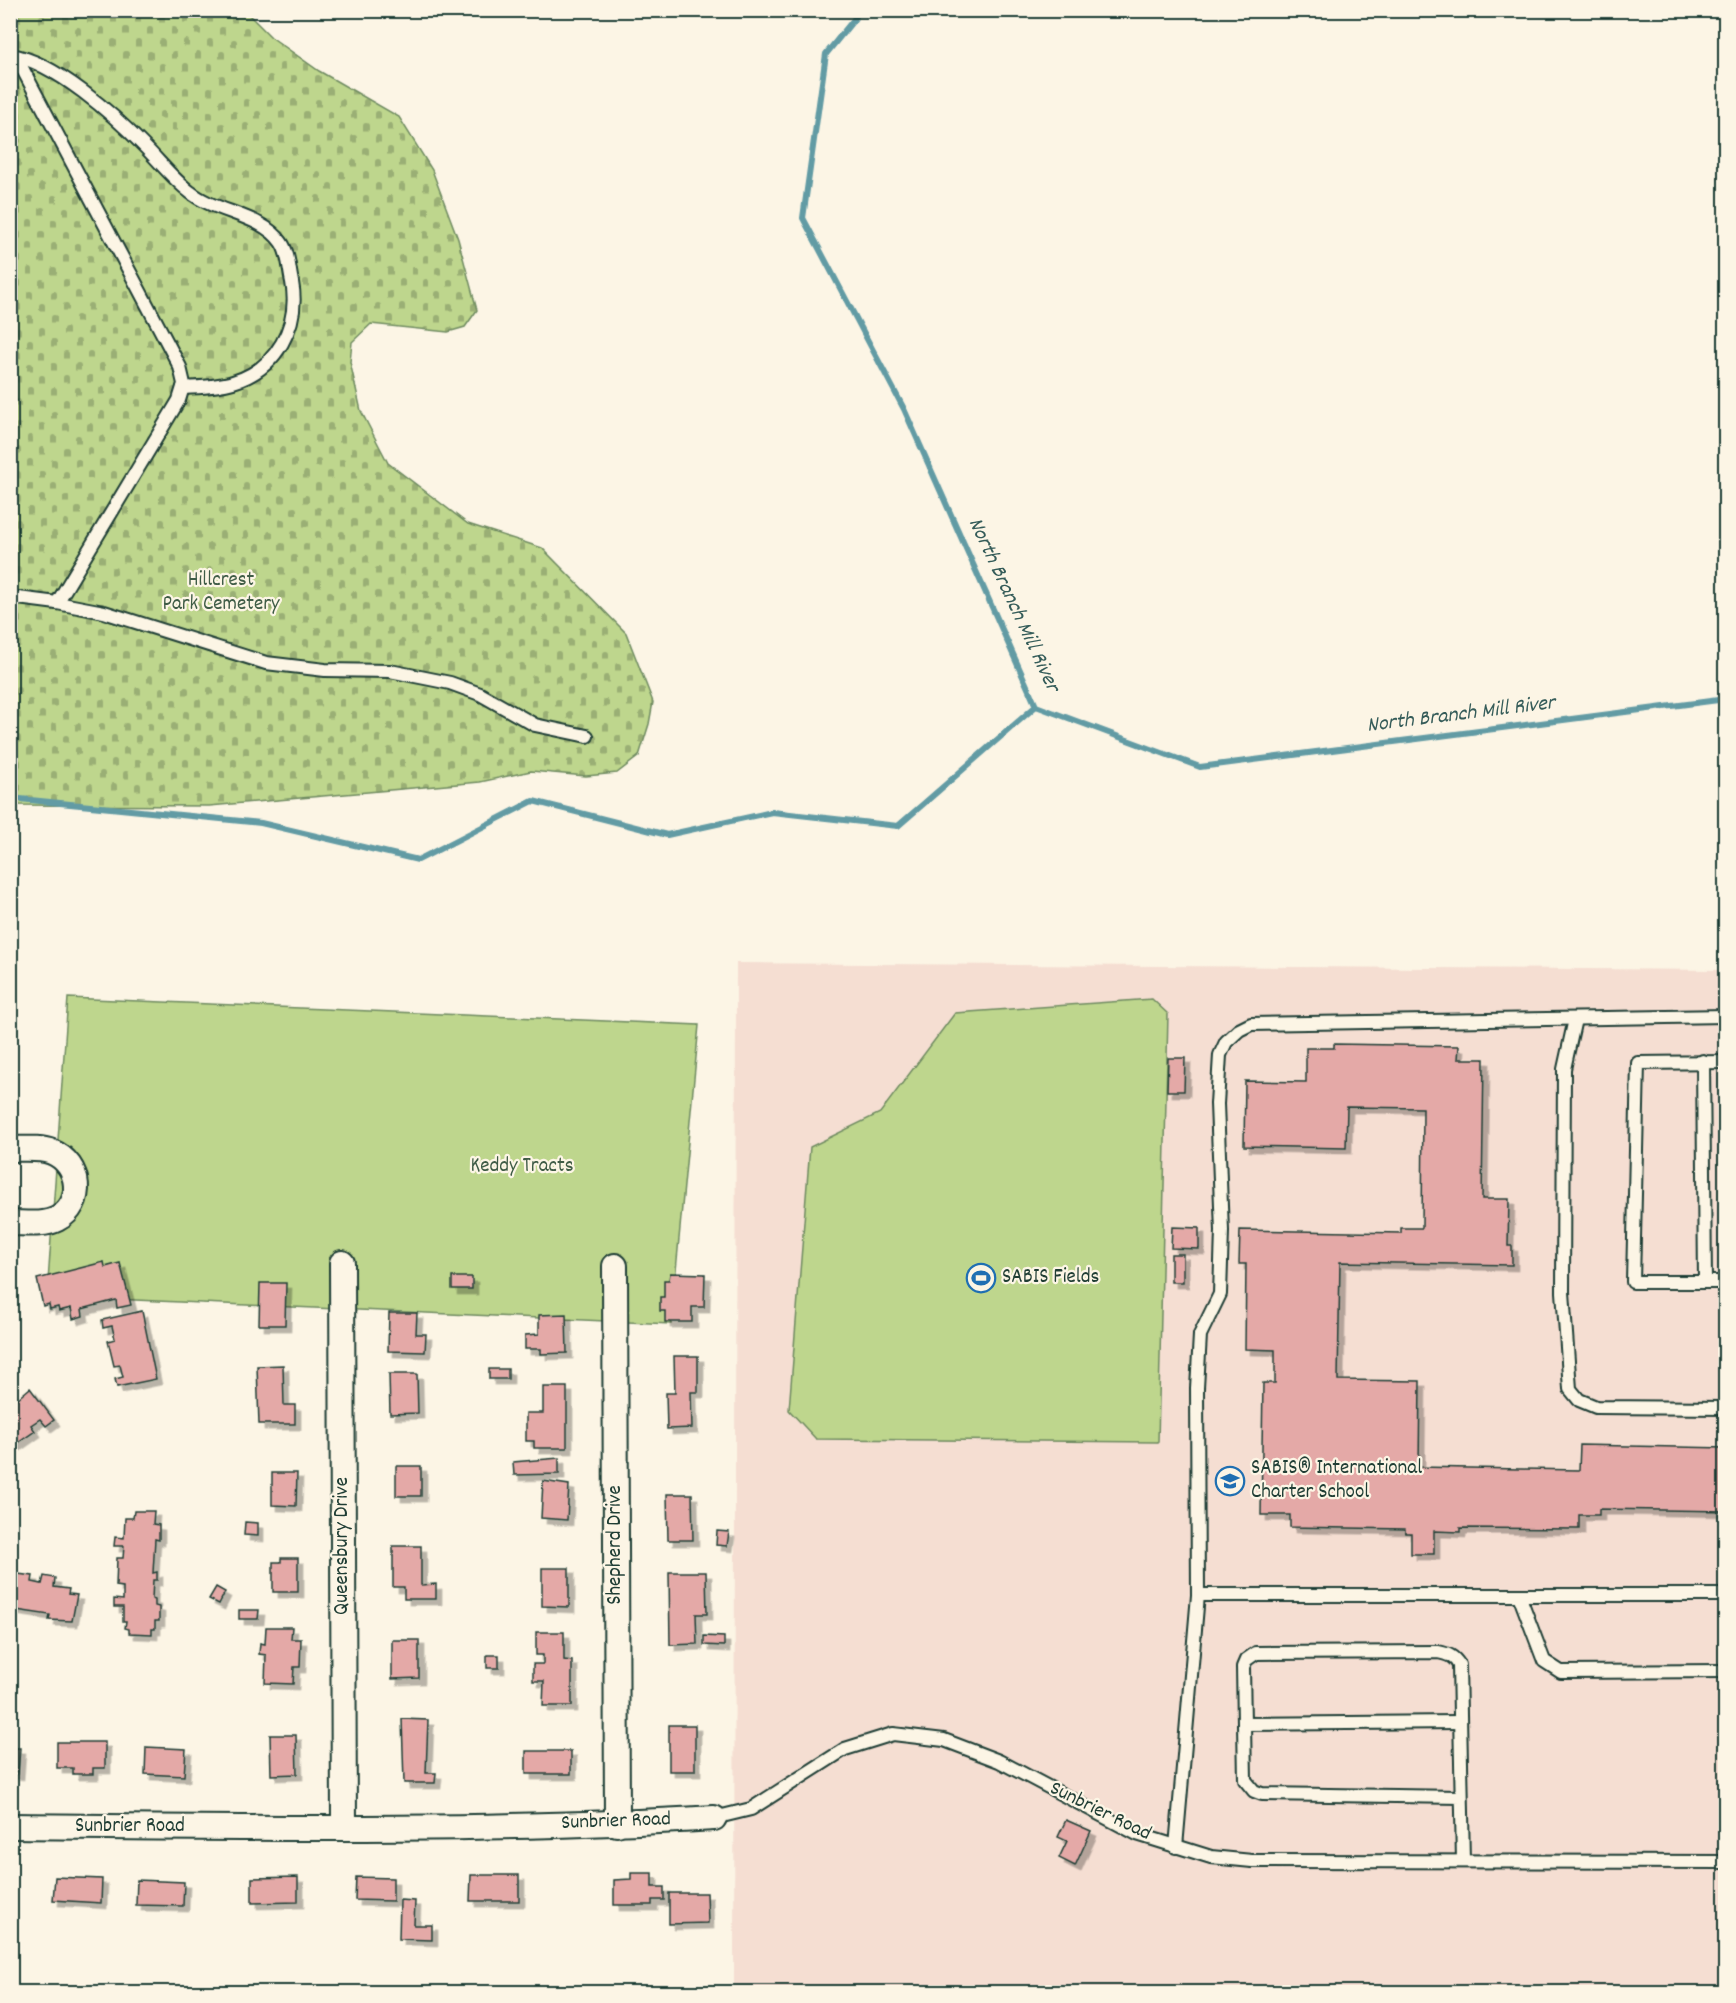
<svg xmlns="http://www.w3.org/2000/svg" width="1736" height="2003" font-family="Dekko,sans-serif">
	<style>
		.built { fill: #f5ded2 }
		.green { fill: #bed68d; stroke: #6e8a60; stroke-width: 1.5 }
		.cemetery { fill: url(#cemetery-stones); stroke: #6e8a60; stroke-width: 1.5 }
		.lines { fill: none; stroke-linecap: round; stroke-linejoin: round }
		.stream { stroke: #629ba4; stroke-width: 6 }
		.building { fill: #e4a9a7; stroke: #1f3d34; stroke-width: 1.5; filter: url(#shadow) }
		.service-casing { stroke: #1f3d34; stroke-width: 16 }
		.minor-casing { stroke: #1f3d34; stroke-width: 28 }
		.service { stroke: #fcf5e5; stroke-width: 12 }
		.minor { stroke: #fcf5e5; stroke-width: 24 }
		.labels { text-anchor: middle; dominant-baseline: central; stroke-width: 4.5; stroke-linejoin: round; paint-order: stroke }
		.park-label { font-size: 21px; fill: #3f5c46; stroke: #fcf5e5 }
		.poi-label { font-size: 21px; fill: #1f3d34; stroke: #fcf5e5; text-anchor: start }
		.street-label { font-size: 21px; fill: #1f3d34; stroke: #fcf5e5 }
		.water-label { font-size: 22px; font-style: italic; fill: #355c59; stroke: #fcf5e5 }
	</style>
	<defs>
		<pattern id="cemetery-stones" width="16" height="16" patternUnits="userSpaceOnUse" patternTransform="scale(1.5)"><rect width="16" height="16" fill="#bed68d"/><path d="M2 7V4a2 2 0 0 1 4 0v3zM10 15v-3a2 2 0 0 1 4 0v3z" fill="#9aaf74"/></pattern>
		<filter id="shadow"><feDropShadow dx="5.5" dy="5.5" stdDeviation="0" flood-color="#0004"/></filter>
	</defs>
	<rect width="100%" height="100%" fill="#fcf5e5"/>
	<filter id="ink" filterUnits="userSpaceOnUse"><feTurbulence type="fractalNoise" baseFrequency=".0167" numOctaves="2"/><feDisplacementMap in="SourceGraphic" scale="12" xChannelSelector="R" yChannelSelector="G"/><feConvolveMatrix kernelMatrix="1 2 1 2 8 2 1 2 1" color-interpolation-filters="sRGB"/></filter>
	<g filter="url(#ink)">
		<!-- built -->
		<polygon class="built" points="736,963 1725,970 1725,1992 734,1992"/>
		<!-- green -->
		<g class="green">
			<polygon points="68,998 699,1025 671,1324 47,1296"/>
			<polygon points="1152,999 1168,1014 1158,1442 816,1439 789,1410 810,1147 880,1113 955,1013"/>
		</g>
		<!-- cemetery -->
		<polygon class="cemetery" points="11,11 245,11 271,37 319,71 399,117 432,170 458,239 477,310 465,327 448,332 371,324 352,342 350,362 361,411 388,463 468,524 542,548 626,633 653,702 649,724 639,756 617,773 586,776 531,771 480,782 209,806 11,805"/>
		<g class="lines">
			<!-- stream -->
			<g class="stream">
				<polyline points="855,10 855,18 826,54 803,218 904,409 1036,706 1200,767 1726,699"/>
				<polyline points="10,798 261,823 418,860 533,801 667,835 772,812 898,826 1036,706"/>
			</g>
		</g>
		<!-- building -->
		<g class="building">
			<polygon points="1334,1044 1459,1046 1458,1059 1484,1059 1482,1199 1509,1199 1508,1246 1512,1246 1512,1265 1340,1262 1338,1380 1420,1381 1419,1467 1579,1470 1580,1445 1726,1448 1726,1511 1599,1509 1599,1515 1579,1515 1579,1529 1460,1528 1460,1532 1434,1531 1434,1554 1411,1554 1411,1533 1405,1533 1405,1529 1290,1527 1290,1515 1261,1515 1263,1383 1275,1383 1275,1350 1245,1349 1246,1264 1239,1264 1240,1230 1401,1233 1401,1228 1422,1228 1423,1108 1347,1107 1346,1148 1244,1146 1245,1081 1306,1082 1306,1048 1334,1048"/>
			<polygon points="1168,1058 1185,1058 1184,1091 1167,1091"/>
			<polygon points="1172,1227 1199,1228 1199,1249 1171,1248"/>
			<rect x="1171" y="1254" width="12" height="28"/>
			<polygon points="104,1262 105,1267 120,1263 131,1305 117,1308 116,1300 82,1309 83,1316 73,1319 71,1308 59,1311 58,1307 50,1309 49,1304 43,1306 37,1279"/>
			<polygon points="670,1273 705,1274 704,1307 692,1307 692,1322 665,1322 665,1311 660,1311 660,1297 664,1297 664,1280 669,1280"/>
			<rect x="452" y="1277" width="20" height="12"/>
			<polygon points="260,1283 286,1283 285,1325 259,1325"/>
			<polygon points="142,1311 156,1379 117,1387 115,1379 123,1377 120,1365 114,1366 108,1341 115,1339 112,1326 103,1328 102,1320"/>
			<polygon points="389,1313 417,1313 416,1334 426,1334 425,1352 388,1351"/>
			<polygon points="566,1314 567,1353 541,1354 541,1349 525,1349 525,1335 539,1334 539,1315"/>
			<polygon points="674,1356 698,1356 698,1392 691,1392 692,1428 667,1429 666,1393 675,1393"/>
			<polygon points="283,1365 284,1405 295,1405 295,1424 259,1424 257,1366"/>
			<rect x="489" y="1369" width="19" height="10"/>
			<polygon points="389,1374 417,1374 418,1413 390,1414"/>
			<polygon points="543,1387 567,1387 567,1448 534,1448 534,1441 526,1441 526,1413 543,1413"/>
			<polygon points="30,1388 54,1420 46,1426 40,1419 31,1425 35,1431 12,1447 10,1405"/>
			<polygon points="559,1458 559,1474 514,1475 513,1462"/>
			<rect x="396" y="1466" width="25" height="30"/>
			<polygon points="272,1473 297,1473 296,1506 272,1505"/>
			<polygon points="543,1481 569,1485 567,1520 541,1518"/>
			<polygon points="667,1494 692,1494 693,1540 668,1540"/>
			<polygon points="134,1511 154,1511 153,1524 159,1525 159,1540 155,1539 153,1573 157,1572 157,1580 153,1580 152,1599 155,1600 155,1606 159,1607 159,1621 155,1621 155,1629 152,1629 152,1634 129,1633 129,1629 125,1628 126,1621 123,1621 123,1607 114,1607 114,1599 123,1600 123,1587 116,1586 117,1558 123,1558 124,1546 114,1546 115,1537 124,1538 125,1518 133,1518"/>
			<polygon points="245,1522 258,1523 258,1536 244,1535"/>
			<polygon points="717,1531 729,1532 727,1546 716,1545"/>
			<polygon points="393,1546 421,1546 421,1585 436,1584 436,1599 404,1599 404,1587 393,1587"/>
			<polygon points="281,1558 298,1558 298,1592 273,1592 273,1562 281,1562"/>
			<polygon points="542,1568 569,1568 569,1607 542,1606"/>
			<polygon points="669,1572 706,1572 707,1614 696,1614 697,1644 670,1645"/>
			<polygon points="10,1573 33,1576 32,1582 42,1584 44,1576 55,1578 54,1587 69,1589 68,1594 77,1595 72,1621 49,1620 50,1615 10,1609"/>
			<polygon points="216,1587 225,1592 219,1604 209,1599"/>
			<polygon points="239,1610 259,1610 258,1619 239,1619"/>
			<polygon points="266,1627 292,1627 291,1639 301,1639 300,1667 294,1667 293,1684 265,1683 266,1655 259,1654 260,1643 265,1644"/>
			<polygon points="536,1632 564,1632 564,1660 572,1661 572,1706 543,1706 544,1681 533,1681 533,1664 543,1664 543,1655 536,1655"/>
			<polygon points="704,1636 724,1637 724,1646 704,1645"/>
			<polygon points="392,1640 419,1640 419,1678 392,1679"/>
			<rect x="487" y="1655" width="12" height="13"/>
			<polygon points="402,1719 428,1720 426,1773 436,1773 435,1783 404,1783"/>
			<rect x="669" y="1725" width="26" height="46"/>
			<polygon points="270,1735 296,1735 297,1774 271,1775"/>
			<polygon points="57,1742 105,1742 105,1768 93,1768 93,1774 73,1774 73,1768 57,1768"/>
			<polygon points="146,1747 186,1749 184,1776 145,1774"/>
			<polygon points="10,1748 20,1748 18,1774 10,1773"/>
			<rect x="526" y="1751" width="45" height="23"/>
			<polygon points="1066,1820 1091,1831 1075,1866 1059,1858 1067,1841 1058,1837"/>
			<polygon points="631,1873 652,1873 652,1887 664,1887 664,1900 652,1900 652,1905 614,1905 614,1880 631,1879"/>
			<polygon points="471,1875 519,1875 519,1901 470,1901"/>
			<polygon points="55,1877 102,1879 101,1903 53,1900"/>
			<polygon points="298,1877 298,1902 252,1903 252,1878"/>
			<polygon points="356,1877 393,1878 393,1901 355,1900"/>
			<polygon points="137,1880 184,1882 183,1906 136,1905"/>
			<polygon points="669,1893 707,1893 708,1923 669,1924"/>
			<polygon points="400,1900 415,1901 414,1925 432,1925 432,1940 399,1939"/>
		</g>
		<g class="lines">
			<!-- service casing -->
			<g class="service-casing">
				<g id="service">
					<polyline points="10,54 21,66 180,367 184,384 179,400 57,603 104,612 266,663 325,670 390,671 450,683 480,694 535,725 587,736"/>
					<path d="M 11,55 C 55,62 114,115 145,147 C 160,162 173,179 190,192 C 216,213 261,214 281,242 C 289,253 289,269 292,282 C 300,325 277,369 233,382 C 217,387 200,387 183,388"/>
					<polyline points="10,597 57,603"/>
					<polyline points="1575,1019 1564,1069 1563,1292 1570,1389 1579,1400 1596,1407 1726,1408"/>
					<polyline points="1703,1061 1705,1282"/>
					<polyline points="1726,1062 1638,1063 1633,1282 1726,1282"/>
					<polyline points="1198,1595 1197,1388 1200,1335 1220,1294 1222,1231 1217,1104 1220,1055 1226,1042 1239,1030 1251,1024 1726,1016"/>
					<polyline points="1519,1595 1544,1661 1561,1672 1726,1671"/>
					<polyline points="1244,1724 1460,1722"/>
					<path d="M 1461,1797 L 1262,1794 L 1254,1791 L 1245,1780 L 1243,1667 L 1246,1660 L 1256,1653 L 1438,1652 C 1448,1654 1454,1656 1459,1665 L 1463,1861"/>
					<polyline points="714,1818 751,1809 845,1749 893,1734 944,1740 999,1761 1137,1834 1211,1857 1252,1861 1726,1862"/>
					<polyline points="1176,1847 1198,1595 1726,1595"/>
				</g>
			</g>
			<!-- minor casing -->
			<g class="minor-casing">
				<g id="minor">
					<path d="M 10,1149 C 24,1149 40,1147 52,1152 C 81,1164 85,1204 57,1219 C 43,1226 25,1223 10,1223"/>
					<polyline points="342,1263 344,1828"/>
					<polyline points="615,1266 617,1824"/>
					<path d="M 10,1826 C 245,1828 480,1832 714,1818"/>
				</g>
			</g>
			<!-- service -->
			<use href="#service" class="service"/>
			<!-- minor -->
			<use href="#minor" class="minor"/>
		</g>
	</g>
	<!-- icons -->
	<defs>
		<g id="stadium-ring" transform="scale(1.5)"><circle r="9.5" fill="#fcf5e5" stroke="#1f6fb2" stroke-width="1.5"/><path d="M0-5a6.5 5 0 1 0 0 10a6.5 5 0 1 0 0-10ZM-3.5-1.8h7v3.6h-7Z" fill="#1f6fb2"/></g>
		<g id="school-ring" transform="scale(1.5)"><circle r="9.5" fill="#fcf5e5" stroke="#1f6fb2" stroke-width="1.5"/><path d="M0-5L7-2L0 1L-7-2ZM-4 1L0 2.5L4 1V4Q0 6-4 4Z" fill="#1f6fb2"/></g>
	</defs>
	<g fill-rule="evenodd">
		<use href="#stadium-ring" x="981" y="1278"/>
		<use href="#school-ring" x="1230" y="1481"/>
	</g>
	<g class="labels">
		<!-- park labels -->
		<g class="park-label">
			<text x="221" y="581">Hillcrest<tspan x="221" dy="24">Park Cemetery</tspan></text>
			<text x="522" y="1167">Keddy Tracts</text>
		</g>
		<!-- poi labels -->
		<g class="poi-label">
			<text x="1002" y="1278">SABIS Fields</text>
			<text x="1251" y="1469">SABIS® International<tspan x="1251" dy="24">Charter School</tspan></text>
		</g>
		<!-- street labels -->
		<g class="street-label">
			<text transform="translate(616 1545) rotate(-90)">Shepherd Drive</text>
			<text transform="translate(343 1546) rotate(-90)">Queensbury Drive</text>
			<text transform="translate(1100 1812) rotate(26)">Sunbrier Road</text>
			<text transform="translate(616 1822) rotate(-2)">Sunbrier Road</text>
			<text x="130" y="1827">Sunbrier Road</text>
		</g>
		<!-- water labels -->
		<g class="water-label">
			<text transform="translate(1013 605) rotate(65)">North Branch Mill River</text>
			<text transform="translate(1461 715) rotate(-7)">North Branch Mill River</text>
		</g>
	</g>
	<!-- margin -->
	<rect width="1736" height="2003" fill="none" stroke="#fcf5e5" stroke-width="36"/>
	<rect x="18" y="18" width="1700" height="1967" fill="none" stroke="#1f3d34" stroke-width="2" filter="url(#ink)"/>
</svg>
